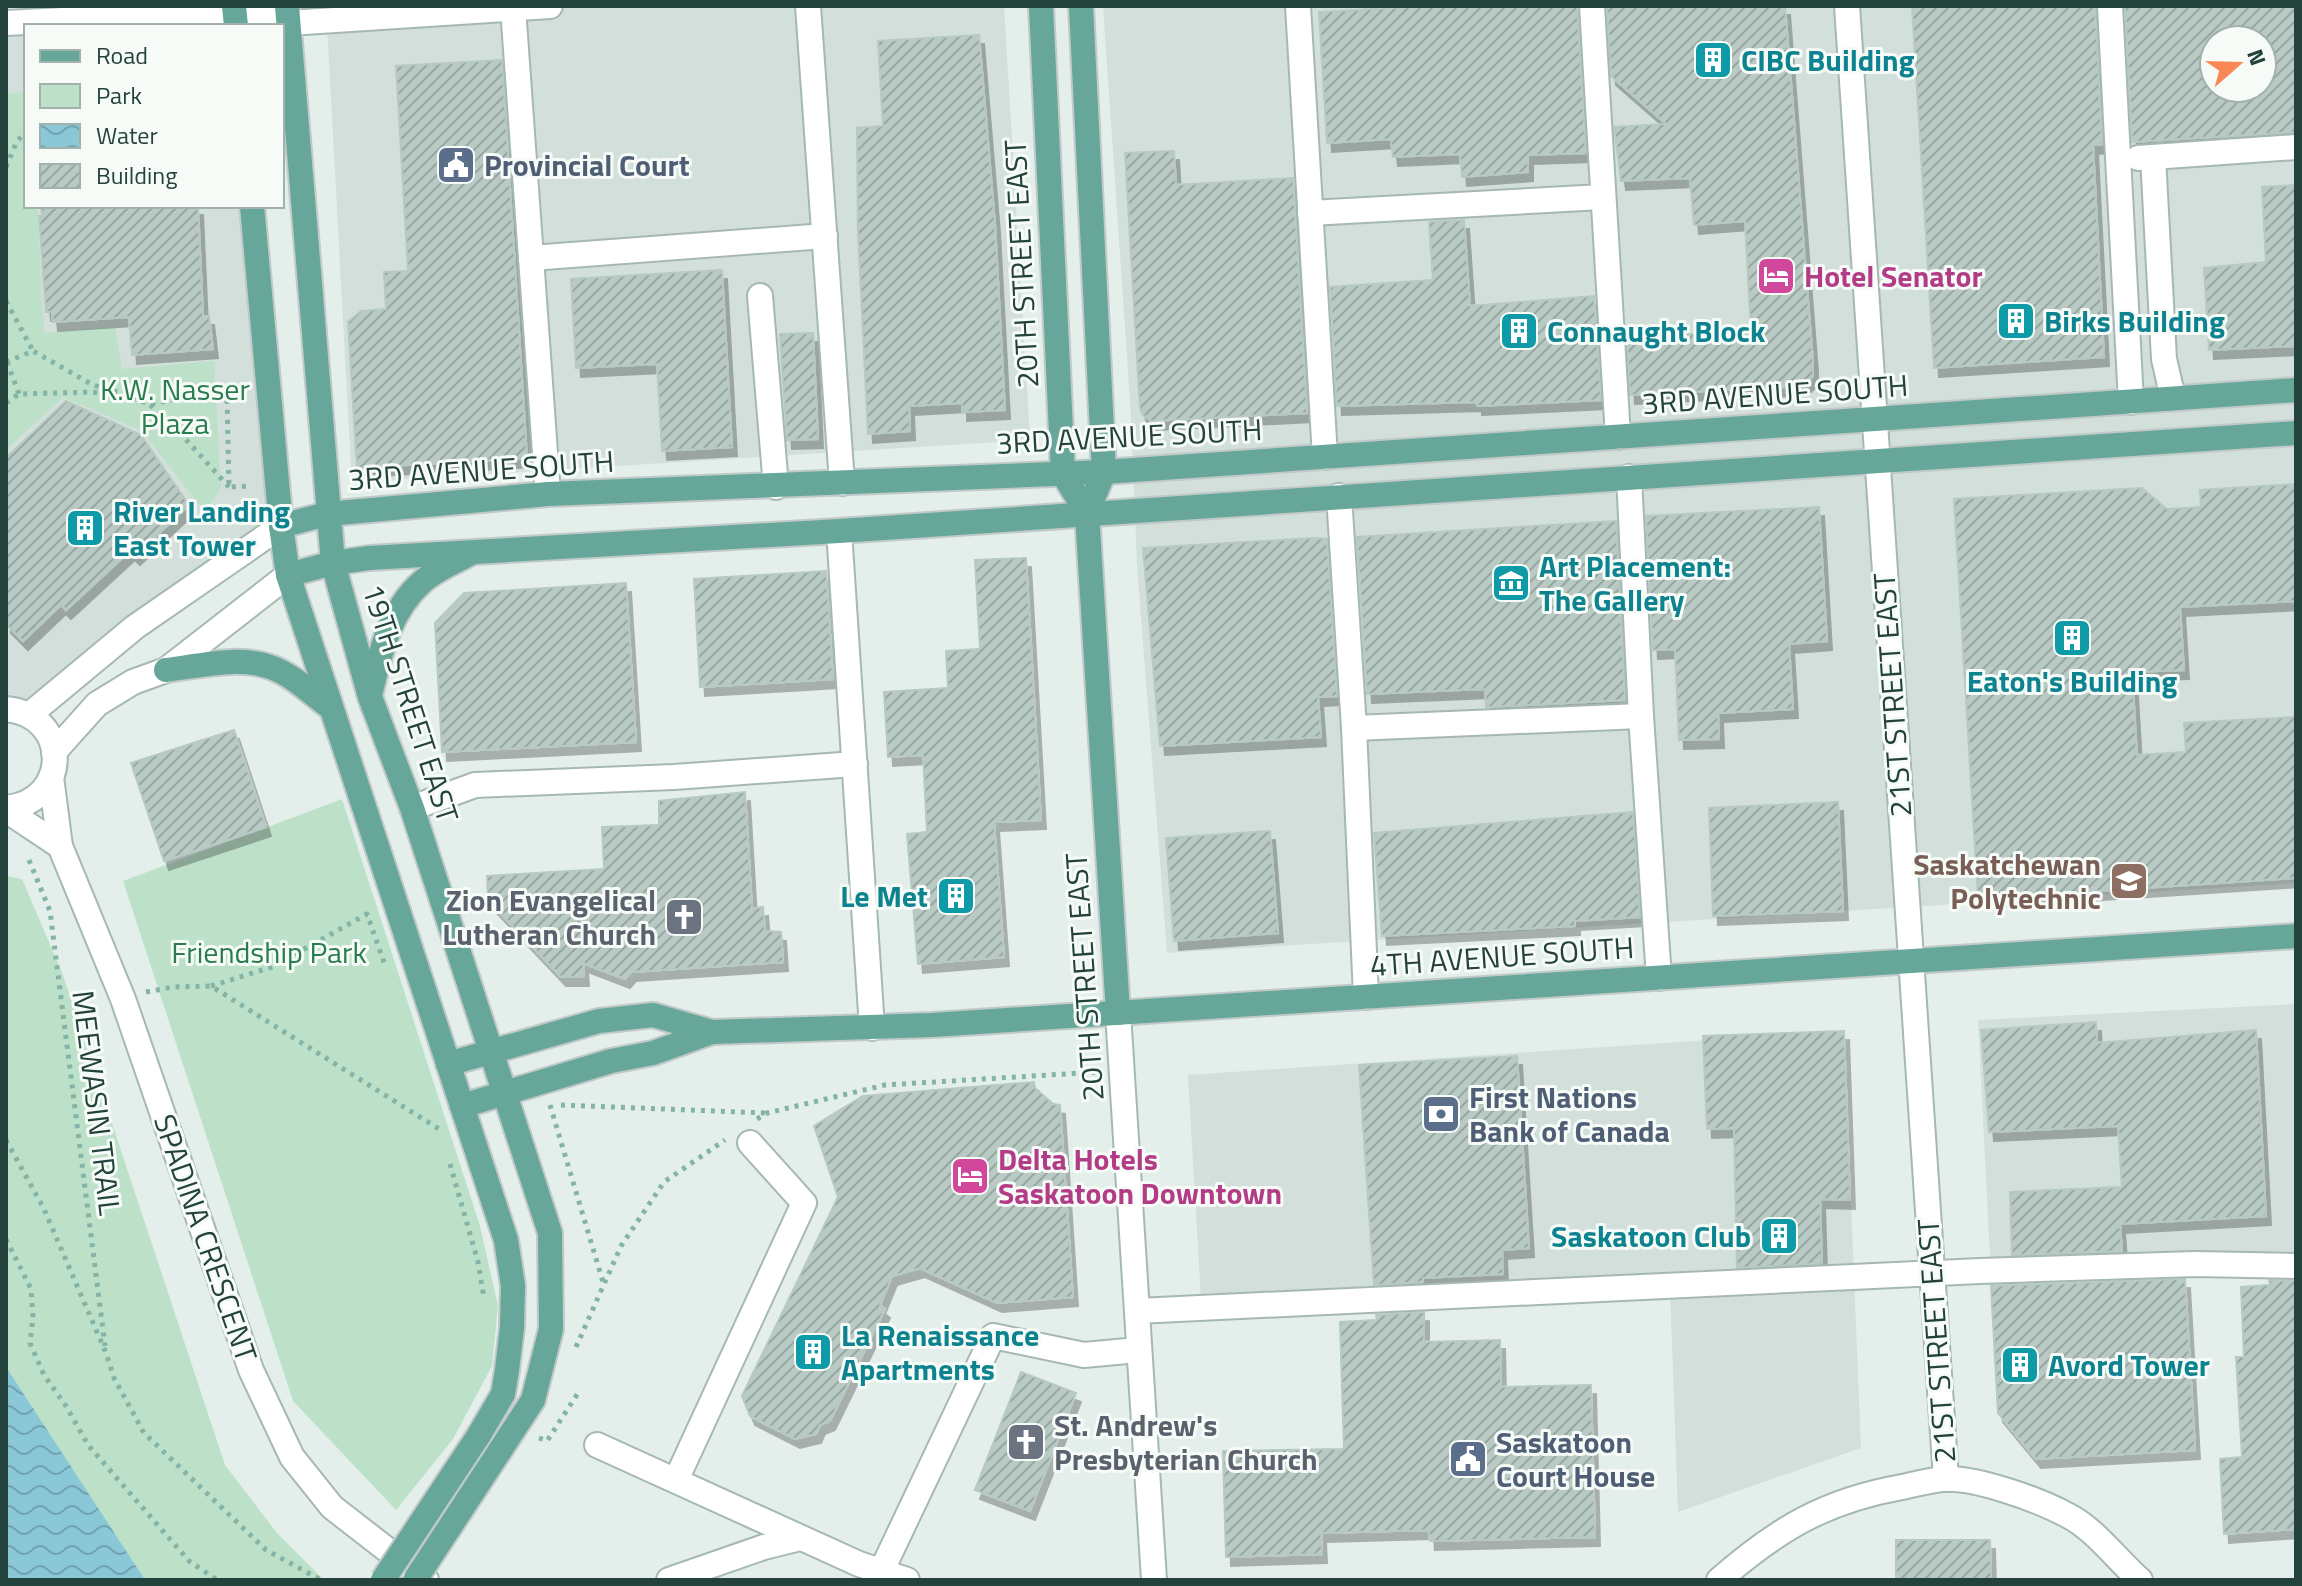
<svg xmlns="http://www.w3.org/2000/svg" width="2302" height="1586" font-family="'Titillium Web',sans-serif">
	<style>
		.built { fill: #d2dfda; fill-rule: evenodd }
		.park { fill: #bce1c8 }
		.water { fill: url(#water-waves) }
		.building { fill: url(#building-hatch); stroke: #b6c9c2; stroke-width: 2; fill-rule: evenodd; filter: url(#shadow) }
		.lines { fill: none; stroke-linecap: round; stroke-linejoin: round }
		.minor-casing { stroke: #a6b8b3; stroke-width: 28 }
		.major-casing { stroke: #c1cac8; stroke-width: 28 }
		.path { stroke: #83b4a7; stroke-width: 5; stroke-dasharray: 4 6; stroke-linecap: butt }
		.minor { stroke: #fff; stroke-width: 24 }
		.major { stroke: #66a79a; stroke-width: 24 }
		.major-bridge-casing { stroke: #c1cac8; stroke-width: 28; stroke-linecap: butt }
		.major-bridge { stroke: #66a79a; stroke-width: 24 }
		.labels { text-anchor: middle; dominant-baseline: central; stroke-width: 6; stroke-linejoin: round; paint-order: stroke }
		.culture-label { font-size: 30px; font-weight: bold; fill: #0d838f; stroke: #f6fbf8; text-anchor: start }
		.service-label { font-size: 30px; font-weight: bold; fill: #4e5e75; stroke: #f6fbf8; text-anchor: start }
		.street-label { font-size: 30px; fill: #22423b; stroke: #f6fbf8 }
		.hotel-label { font-size: 30px; font-weight: bold; fill: #b23c85; stroke: #f6fbf8; text-anchor: start }
		.park-label { font-size: 30px; fill: #297c4e; stroke: #f6fbf8 }
		.education-label { font-size: 30px; font-weight: bold; fill: #785e54; stroke: #f6fbf8; text-anchor: end }
		.worship-label { font-size: 30px; font-weight: bold; fill: #5b616d; stroke: #f6fbf8; text-anchor: end }
	</style>
	<defs>
		<pattern id="water-waves" width="16" height="10" patternUnits="userSpaceOnUse" patternTransform="scale(2)"><rect width="16" height="10" fill="#8ac7d7"/><path d="M0 5q4-4 8 0t8 0" fill="none" stroke="#70a3b0"/></pattern>
		<pattern id="building-hatch" width="6" height="6" patternUnits="userSpaceOnUse" patternTransform="scale(2)"><rect width="6" height="6" fill="#b9cac4"/><path d="M-1 1l2-2M0 6l6-6M5 7l2-2" fill="none" stroke="#96a6a0"/></pattern>
		<filter id="shadow"><feDropShadow dx="5" dy="9" stdDeviation="0" flood-color="#0004"/></filter>
	</defs>
	<rect width="100%" height="100%" fill="#e4efeb"/>
	<!-- built -->
	<g class="built">
		<polygon points="326,6 1004,6 1030,440 361,482 351,467"/>
		<path d="M 1103,6 L 2296,6 L 2296,883 L 1167,953 L 1137,565 L 1131,415 ZM 2214,40 L 2262,40 L 2262,88 L 2214,88 Z"/>
		<polygon points="234,11 236,26 26,26 26,206 252,206 281,526 29,715 6,709 6,23"/>
		<polygon points="2296,1004 2296,1270 2184,1275 2195,1450 2036,1459 1998,1413 1978,1020"/>
		<polygon points="1844,1031 1861,1448 1678,1512 1670,1287 1201,1299 1188,1075"/>
	</g>
	<!-- park -->
	<g class="park">
		<polygon points="26,92 26,206 37,206 44,333 115,327 122,369 214,361 221,488 205,512 142,431 63,397 6,450 6,94"/>
		<polygon points="342,799 480,1226 498,1306 492,1366 453,1439 396,1510 293,1401 123,881"/>
		<polygon points="6,876 22,879 63,975 225,1465 277,1533 324,1580 144,1580 6,1373"/>
	</g>
	<!-- water -->
	<polygon class="water" points="6,1367 145,1580 6,1580"/>
	<!-- building -->
	<g class="building">
		<polygon points="1428,6 1577,6 1586,153 1528,155 1528,172 1462,177 1460,154 1393,157 1391,139 1327,143 1319,12"/>
		<polygon points="1607,6 1785,6 1813,363 1813,376 1806,383 1785,387 1630,395 1627,337 1751,331 1745,221 1694,225 1690,178 1621,181 1614,127 1666,124 1611,76"/>
		<polygon points="1912,6 2095,6 2102,144 2093,145 2104,357 1934,368"/>
		<path d="M 2125,6 L 2296,6 L 2296,132 L 2132,142 ZM 2214,40 L 2262,40 L 2262,88 L 2214,88 Z"/>
		<polygon points="979,35 995,224 1005,410 962,412 962,403 909,406 910,431 868,434 858,230 857,128 883,126 878,41"/>
		<polygon points="502,60 527,458 357,468 348,322 361,311 386,309 384,272 408,271 396,66"/>
		<polygon points="1174,151 1176,185 1293,178 1307,413 1151,421 1143,415 1140,408 1125,153"/>
		<polygon points="2296,185 2296,346 2209,350 2204,268 2266,262 2262,187"/>
		<polygon points="41,206 198,206 203,316 209,316 213,349 132,355 129,317 53,322 52,312 46,312 39,216 42,216"/>
		<polygon points="1464,220 1470,306 1594,296 1601,400 1477,406 1477,402 1337,406 1330,287 1433,280 1429,222"/>
		<polygon points="722,270 732,447 662,451 657,364 576,368 571,279"/>
		<polygon points="813,333 818,439 787,440 780,334"/>
		<polygon points="66,401 141,435 189,505 135,556 130,551 66,610 61,605 23,641 6,624 6,458"/>
		<polygon points="2296,484 2296,601 2180,607 2184,670 2132,672 2137,755 2186,752 2184,723 2296,717 2296,878 1978,899 1954,499 2142,488 2167,509 2201,507 2200,490"/>
		<polygon points="1819,507 1827,641 1789,644 1793,709 1718,713 1719,739 1679,740 1675,649 1653,650 1646,516"/>
		<polygon points="1616,521 1625,700 1486,707 1485,689 1367,694 1357,537"/>
		<polygon points="1315,538 1327,539 1337,696 1318,697 1321,737 1160,746 1143,548"/>
		<polygon points="1026,558 1041,820 994,822 1004,957 918,964 907,834 927,832 923,755 888,757 884,692 948,688 946,651 980,649 975,560"/>
		<polygon points="826,571 833,679 700,687 694,579"/>
		<polygon points="626,583 636,742 442,752 435,623 464,593"/>
		<polygon points="234,730 266,827 164,861 131,763"/>
		<polygon points="745,792 752,909 763,907 765,931 781,932 783,962 631,972 625,979 583,963 584,977 561,977 488,900 487,876 604,869 602,827 659,825 659,801"/>
		<polygon points="1838,802 1843,911 1713,916 1709,808"/>
		<polygon points="1633,812 1640,917 1575,921 1575,926 1382,936 1374,833"/>
		<polygon points="1270,831 1278,933 1174,941 1166,838"/>
		<polygon points="2096,1022 2097,1043 2256,1030 2266,1216 2120,1224 2122,1251 2012,1255 2010,1192 2122,1187 2118,1126 1989,1132 1981,1030"/>
		<polygon points="1844,1031 1850,1200 1820,1199 1822,1263 1737,1268 1734,1128 1707,1129 1703,1036"/>
		<polygon points="1517,1056 1529,1248 1502,1250 1503,1274 1423,1278 1423,1282 1374,1285 1359,1065"/>
		<polygon points="1034,1082 1035,1088 1053,1104 1060,1105 1073,1297 997,1303 920,1268 892,1276 880,1305 885,1309 830,1421 820,1425 816,1434 795,1439 750,1416 742,1396 838,1197 814,1126 863,1096"/>
		<polygon points="2185,1279 2195,1450 2036,1459 1998,1413 1991,1286"/>
		<polygon points="2269,1280 2296,1281 2296,1529 2224,1534 2220,1459 2242,1457 2236,1357 2244,1357 2241,1287 2270,1285"/>
		<polygon points="1424,1312 1424,1342 1500,1340 1501,1387 1591,1385 1595,1537 1430,1541 1429,1530 1321,1533 1322,1554 1226,1557 1223,1451 1344,1449 1340,1322 1377,1320 1376,1315"/>
		<polygon points="1021,1372 1076,1393 1030,1511 975,1490"/>
		<polygon points="1896,1540 1990,1540 1991,1580 1896,1580"/>
	</g>
	<g class="lines">
		<!-- minor casing -->
		<g class="minor-casing">
			<g id="minor">
				<polyline points="808,6 842,483"/>
				<polyline points="1298,6 1325,457"/>
				<polyline points="1592,6 1618,437"/>
				<polyline points="1847,6 1946,1479"/>
				<polyline points="2110,6 2131,402"/>
				<polyline points="513,8 548,494"/>
				<polyline points="234,11 289,23 550,6"/>
				<polyline points="6,23 234,11 250,6"/>
				<polyline points="2153,157 2164,359 2173,398"/>
				<polyline points="2138,158 2296,147"/>
				<polyline points="1310,213 1602,197"/>
				<polyline points="531,258 825,236"/>
				<polyline points="760,296 776,487"/>
				<polyline points="1629,477 1641,716 1659,978"/>
				<polyline points="1339,496 1354,728 1366,997"/>
				<polyline points="839,531 872,1028"/>
				<path d="M 6,709 C 71,715 71,802 6,808"/>
				<polyline points="29,715 135,627 281,526"/>
				<polyline points="1354,728 1641,716"/>
				<polyline points="54,752 97,704 133,682 166,670 288,575"/>
				<polyline points="51,777 60,846 123,999 251,1370 292,1457 332,1507 426,1580"/>
				<polyline points="412,808 475,785 674,777 855,764"/>
				<polyline points="6,810 60,846"/>
				<polyline points="1118,1013 1154,1580"/>
				<polyline points="1137,1311 1980,1271 2195,1264 2296,1266"/>
				<polyline points="597,1445 859,1564 907,1580"/>
				<polyline points="676,1480 804,1203 750,1143"/>
				<polyline points="881,1572 993,1336 1084,1355 1138,1350"/>
				<polyline points="669,1580 764,1547 800,1538"/>
				<path d="M 1719,1580 C 1778,1529 1824,1501 1902,1487 C 1916,1484 1930,1480 1944,1479 C 1976,1477 2039,1500 2067,1515 C 2095,1529 2117,1560 2140,1580"/>
			</g>
		</g>
		<!-- major casing -->
		<g class="major-casing">
			<g id="major">
				<polyline points="234,6 236,26"/>
				<polyline points="287,6 333,563 370,697 412,808 550,1233 551,1329 533,1400 499,1452"/>
				<polyline points="1041,6 1063,474 1087,513"/>
				<polyline points="1081,6 1104,472 1087,513 1118,1013"/>
				<polyline points="252,206 281,526 288,575 506,1240 513,1286 512,1327 507,1370 503,1394 479,1435"/>
				<polyline points="281,526 327,514 548,494 1104,472 2296,390"/>
				<polyline points="288,575 333,563 369,558 839,531 2296,433"/>
				<path d="M 166,670 C 199,666 241,655 273,668 C 294,676 313,695 331,708"/>
				<path d="M 370,695 C 380,654 389,611 422,582 C 435,570 455,562 471,553"/>
				<polyline points="448,1064 599,1021 653,1015 712,1032 932,1025 2296,936"/>
				<polyline points="462,1106 611,1061 653,1053 712,1032"/>
			</g>
		</g>
		<!-- path -->
		<g class="path">
			<polyline points="6,167 17,141 26,132"/>
			<polyline points="6,301 33,351"/>
			<polyline points="6,362 33,351 93,385 117,392"/>
			<polyline points="7,362 19,394"/>
			<polyline points="6,403 19,394 91,392 125,395 149,404 179,399 227,396 229,487 251,486"/>
			<polyline points="150,405 180,433 229,487"/>
			<polyline points="29,860 50,911 105,1346"/>
			<polyline points="211,986 272,967 367,914 386,968"/>
			<polyline points="146,992 173,987 211,986 439,1129"/>
			<polyline points="550,1105 603,1282"/>
			<polyline points="561,1105 766,1113"/>
			<polyline points="757,1119 767,1113 885,1085 1098,1072"/>
			<polyline points="6,1140 44,1209 106,1353 114,1378 144,1433 266,1550 321,1580"/>
			<polyline points="450,1164 478,1262 484,1298"/>
			<polyline points="6,1239 31,1289 33,1317 30,1343 44,1375 66,1406 88,1445 189,1561 217,1580"/>
			<polyline points="576,1347 621,1246 664,1182 725,1140"/>
			<polyline points="539,1438 547,1441 580,1390"/>
		</g>
		<!-- minor -->
		<use href="#minor" class="minor"/>
		<!-- major -->
		<use href="#major" class="major"/>
		<!-- major-bridge casing -->
		<g class="major-bridge-casing">
			<g id="major-bridge">
				<polyline points="383,1580 479,1435"/>
				<polyline points="415,1580 499,1452"/>
			</g>
		</g>
		<!-- major-bridge -->
		<use href="#major-bridge" class="major-bridge"/>
	</g>
	<!-- icons -->
	<defs>
		<g id="building-square" transform="scale(2)"><rect x="-9" y="-9" width="18" height="18" rx="4" fill="#0f9aa8" stroke="#f6fbf8"/><path d="M-4-6H4V6H1V3H-1V6H-4ZM-2.5-4.3h1.7v1.8h-1.7ZM.8-4.3h1.7v1.8H.8ZM-2.5-1h1.7V.8h-1.7ZM.8-1h1.7V.8H.8Z" fill="#fff"/></g>
		<g id="civic-square" transform="scale(2)"><rect x="-9" y="-9" width="18" height="18" rx="4" fill="#5c6f8a" stroke="#f6fbf8"/><path d="M-.6-6.5H3V-4.5H.6V-3L4-1V1h2V6H-6V1h2V-1L-.6-3ZM-1.2 2.5V6h2.4V2.5Z" fill="#fff"/></g>
		<g id="hotel-square" transform="scale(2)"><rect x="-9" y="-9" width="18" height="18" rx="4" fill="#d1479c" stroke="#f6fbf8"/><path d="M-6-4.5h1.5V1H6V5H4.5V3h-9V5H-6ZM-4 0a1.8 1.8 0 1 1 3.6 0ZM.5 0V-2.5h3Q6-2.5 6 0Z" fill="#fff"/></g>
		<g id="museum-square" transform="scale(2)"><rect x="-9" y="-9" width="18" height="18" rx="4" fill="#0f9aa8" stroke="#f6fbf8"/><path d="M0-6L6-3V-2H-6V-3ZM-5-1h2V3h-2ZM-1-1h2V3h-2ZM3-1h2V3H3ZM-6 4H6V6H-6Z" fill="#fff"/></g>
		<g id="university-square" transform="scale(2)"><rect x="-9" y="-9" width="18" height="18" rx="4" fill="#8d6e63" stroke="#f6fbf8"/><path d="M0-5L7-2L0 1L-7-2ZM-4 1L0 2.5L4 1V4Q0 6-4 4Z" fill="#fff"/></g>
		<g id="church-square" transform="scale(2)"><rect x="-9" y="-9" width="18" height="18" rx="4" fill="#6b7280" stroke="#f6fbf8"/><path d="M-1.2-6h2.4v3.5h3.3v2.4h-3.3V6h-2.4V-.1h-3.3v-2.4h3.3Z" fill="#fff"/></g>
		<g id="bank-square" transform="scale(2)"><rect x="-9" y="-9" width="18" height="18" rx="4" fill="#5c6f8a" stroke="#f6fbf8"/><path d="M-6-4H6V4H-6ZM0-2.3a2.3 2.3 0 1 0 0 4.6a2.3 2.3 0 1 0 0-4.6Z" fill="#fff"/></g>
	</defs>
	<g fill-rule="evenodd">
		<use href="#building-square" x="1713" y="60"/>
		<use href="#civic-square" x="456" y="165"/>
		<use href="#hotel-square" x="1776" y="276"/>
		<use href="#building-square" x="2016" y="321"/>
		<use href="#building-square" x="1519" y="331"/>
		<use href="#building-square" x="85" y="528"/>
		<use href="#museum-square" x="1511" y="583"/>
		<use href="#building-square" x="2072" y="638"/>
		<use href="#university-square" x="2129" y="881"/>
		<use href="#building-square" x="956" y="896"/>
		<use href="#church-square" x="684" y="917"/>
		<use href="#bank-square" x="1441" y="1114"/>
		<use href="#hotel-square" x="970" y="1176"/>
		<use href="#building-square" x="1779" y="1236"/>
		<use href="#building-square" x="813" y="1352"/>
		<use href="#building-square" x="2020" y="1365"/>
		<use href="#church-square" x="1026" y="1442"/>
		<use href="#civic-square" x="1468" y="1459"/>
	</g>
	<g class="labels">
		<!-- culture labels -->
		<g class="culture-label">
			<text x="1741" y="60">CIBC Building</text>
			<text x="2044" y="321">Birks Building</text>
			<text x="1547" y="331">Connaught Block</text>
			<text x="113" y="511">River Landing<tspan x="113" dy="34">East Tower</tspan></text>
			<text x="1539" y="566">Art Placement:<tspan x="1539" dy="34">The Gallery</tspan></text>
			<text x="2072" y="681" text-anchor="middle">Eaton's Building</text>
			<text x="928" y="896" text-anchor="end">Le Met</text>
			<text x="1751" y="1236" text-anchor="end">Saskatoon Club</text>
			<text x="841" y="1335">La Renaissance<tspan x="841" dy="34">Apartments</tspan></text>
			<text x="2048" y="1365">Avord Tower</text>
		</g>
		<!-- service labels -->
		<g class="service-label">
			<text x="484" y="165">Provincial Court</text>
			<text x="1469" y="1097">First Nations<tspan x="1469" dy="34">Bank of Canada</tspan></text>
			<text x="1496" y="1442">Saskatoon<tspan x="1496" dy="34">Court House</tspan></text>
		</g>
		<!-- street labels -->
		<g class="street-label">
			<text transform="translate(1021 264) rotate(-93)">20TH STREET EAST</text>
			<text transform="translate(1775 394) rotate(-4)">3RD AVENUE SOUTH</text>
			<text transform="translate(1129 436) rotate(-3)">3RD AVENUE SOUTH</text>
			<text transform="translate(481 470) rotate(-4)">3RD AVENUE SOUTH</text>
			<text transform="translate(1892 695) rotate(-94)">21ST STREET EAST</text>
			<text transform="translate(411 703) rotate(72)">19TH STREET EAST</text>
			<text transform="translate(1502 956) rotate(-4)">4TH AVENUE SOUTH</text>
			<text transform="translate(1084 977) rotate(-94)">20TH STREET EAST</text>
			<text transform="translate(97 1103) rotate(83)">MEEWASIN TRAIL</text>
			<text transform="translate(206 1238) rotate(71)">SPADINA CRESCENT</text>
			<text transform="translate(1936 1341) rotate(-94)">21ST STREET EAST</text>
		</g>
		<!-- hotel labels -->
		<g class="hotel-label">
			<text x="1804" y="276">Hotel Senator</text>
			<text x="998" y="1159">Delta Hotels<tspan x="998" dy="34">Saskatoon Downtown</tspan></text>
		</g>
		<!-- park labels -->
		<g class="park-label">
			<text x="175" y="389">K.W. Nasser<tspan x="175" dy="34">Plaza</tspan></text>
			<text x="269" y="952">Friendship Park</text>
		</g>
		<!-- education labels -->
		<g class="education-label">
			<text x="2101" y="864">Saskatchewan<tspan x="2101" dy="34">Polytechnic</tspan></text>
		</g>
		<!-- worship labels -->
		<g class="worship-label">
			<text x="656" y="900">Zion Evangelical<tspan x="656" dy="34">Lutheran Church</tspan></text>
			<text x="1054" y="1425" text-anchor="start">St. Andrew's<tspan x="1054" dy="34">Presbyterian Church</tspan></text>
		</g>
	</g>
	<!-- border -->
	<rect width="2302" height="1586" fill="none" stroke="#22423b" stroke-width="16"/>
	<!-- legend -->
	<rect x="24" y="24" width="260" height="184" fill="#f6fbf8" stroke="#a1b1ac" stroke-width="2"/>
	<rect x="40" y="50" width="40" height="12" fill="#66a79a" stroke="#a1b1ac" stroke-width="2"/>
	<text x="96" y="64" font-size="24" fill="#22423b">Road</text>
	<rect x="40" y="84" width="40" height="24" fill="#bce1c8" stroke="#a1b1ac" stroke-width="2"/>
	<text x="96" y="104" font-size="24" fill="#22423b">Park</text>
	<rect x="40" y="124" width="40" height="24" fill="url(#water-waves)" stroke="#a1b1ac" stroke-width="2"/>
	<text x="96" y="144" font-size="24" fill="#22423b">Water</text>
	<rect x="40" y="164" width="40" height="24" fill="url(#building-hatch)" stroke="#a1b1ac" stroke-width="2"/>
	<text x="96" y="184" font-size="24" fill="#22423b">Building</text>
	<!-- north arrow -->
	<g transform="translate(2238 64) rotate(70)"><circle r="38" fill="#f6fbf8" stroke="#a1b1ac" stroke-width="2"/>
	<path d="M0-6L14 30L0 20L-14 30Z" fill="#fa8857"/>
	<text y="-12" font-size="22" font-weight="bold" text-anchor="middle" fill="#22423b">N</text>
	</g>
</svg>
